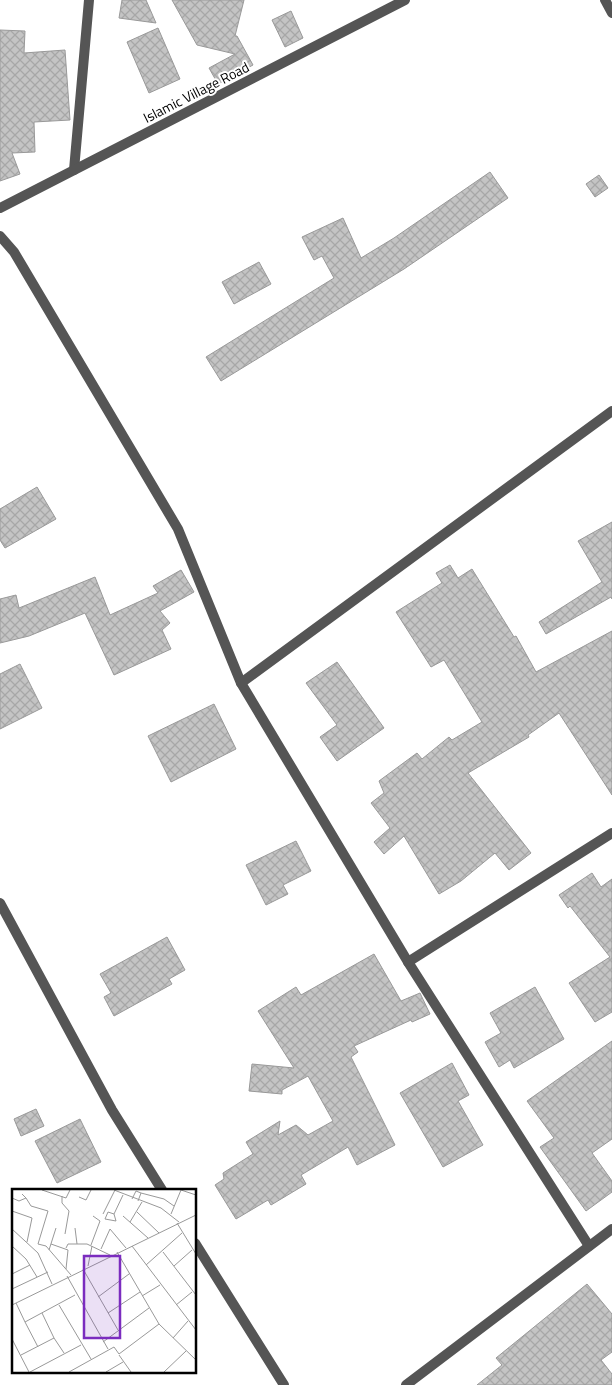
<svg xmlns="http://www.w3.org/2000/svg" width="612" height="1385" font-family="'Titillium Web',sans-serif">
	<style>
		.building { fill: url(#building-cross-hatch); stroke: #999 }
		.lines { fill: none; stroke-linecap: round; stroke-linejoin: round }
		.minor { stroke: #555; stroke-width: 10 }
		.tertiary { stroke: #555; stroke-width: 10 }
		.labels { text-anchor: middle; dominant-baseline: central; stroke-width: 4; stroke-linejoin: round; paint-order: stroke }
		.street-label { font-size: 14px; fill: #000; stroke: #fff }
		.inset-road { fill: none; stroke: #999; stroke-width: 1 }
		.view { fill: #7b2cbf; fill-opacity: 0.15; stroke: #7b2cbf; stroke-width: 2.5 }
		.inset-edge { fill: none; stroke: #000; stroke-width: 2.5 }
	</style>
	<defs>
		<pattern id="building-cross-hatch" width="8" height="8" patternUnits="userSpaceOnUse" patternTransform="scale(1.25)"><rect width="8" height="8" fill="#c4c4c4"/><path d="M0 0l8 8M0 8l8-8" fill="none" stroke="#a7a7a7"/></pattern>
	</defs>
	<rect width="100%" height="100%" fill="#fff"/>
	<!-- building -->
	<g class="building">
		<polygon points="122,0 146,0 156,23 119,18"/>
		<polygon points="172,0 244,0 235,36 237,36 253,65 218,84 209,68 235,54 197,45"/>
		<polygon points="291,11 303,38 285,47 272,20"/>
		<polygon points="158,28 180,79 149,93 127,42"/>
		<polygon points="0,30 25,31 24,53 65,50 70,120 34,122 35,152 12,153 20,174 0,181"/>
		<polygon points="490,172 508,198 404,269 221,381 206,357 334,278 322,256 314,260 302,237 343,218 361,258 394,238"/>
		<polygon points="599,175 608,188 595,197 586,184"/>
		<polygon points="259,262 271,284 234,304 222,282"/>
		<polygon points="37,487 56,519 5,548 0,540 0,509"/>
		<polygon points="612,522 612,599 611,597 546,634 539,622 602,582 578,541"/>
		<polygon points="450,565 458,578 472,569 514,637 516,636 536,672 612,631 612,795 559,713 528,735 529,737 468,773 531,853 509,870 495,853 461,881 439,894 404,836 384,854 374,842 390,828 371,803 384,793 379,781 417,753 422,759 449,737 452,740 482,722 444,660 431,667 396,612 442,583 436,573"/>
		<polygon points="181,570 194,592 160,611 170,623 162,630 171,649 114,675 85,613 29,636 0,643 0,599 16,595 19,608 95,577 110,615 158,593 153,586"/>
		<polygon points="337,662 384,728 337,761 320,737 337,725 306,683"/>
		<polygon points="20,664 42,708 0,729 0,674"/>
		<polygon points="214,704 236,749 171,782 148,736"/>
		<polygon points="296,841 311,871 283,885 288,894 266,905 246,865"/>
		<polygon points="592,873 601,887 612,879 612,1012 595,1022 569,983 610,957 570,906 568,908 559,895"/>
		<polygon points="167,937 185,970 169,979 172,984 114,1016 104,997 111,993 100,974"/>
		<polygon points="374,954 401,1001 420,993 430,1014 412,1022 411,1020 354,1046 358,1052 351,1057 395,1145 357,1165 348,1147 301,1175 306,1184 271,1205 268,1200 236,1219 215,1185 224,1179 223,1173 253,1154 246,1142 280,1121 278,1135 296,1125 308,1135 333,1121 308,1076 282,1090 282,1094 249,1091 252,1064 294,1068 258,1011 296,987 301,995"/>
		<polygon points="535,987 564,1039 514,1068 510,1060 499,1067 485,1042 501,1033 490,1013"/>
		<polygon points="612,1041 612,1139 592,1153 612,1181 612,1192 586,1211 540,1147 554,1138 527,1101"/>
		<polygon points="452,1063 469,1095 458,1101 483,1145 443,1167 400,1093"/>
		<polygon points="36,1109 44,1126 21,1136 14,1119"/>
		<polygon points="80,1119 101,1162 57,1183 35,1141"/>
		<polygon points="587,1284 612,1314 612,1352 601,1360 612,1374 612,1385 477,1385 502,1365 496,1358"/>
	</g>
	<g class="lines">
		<!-- minor -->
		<g class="minor">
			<polyline points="605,0 612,13"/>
			<polyline points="74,170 89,0"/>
			<polyline points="0,236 14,252 178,529 241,683 408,962 589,1246"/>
			<polyline points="241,683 612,411"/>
			<polyline points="0,903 112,1110 162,1190"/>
			<polyline points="408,962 612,833"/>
			<polyline points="195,1243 284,1385"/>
			<polyline points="406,1385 612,1229"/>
		</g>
		<!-- tertiary -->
		<polyline class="tertiary" points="0,208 405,0"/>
	</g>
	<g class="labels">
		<!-- street labels -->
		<g class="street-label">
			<text transform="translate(196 92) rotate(-27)">Islamic Village Road</text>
		</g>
	</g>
	<!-- overview -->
	<g transform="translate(12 1189)">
		<rect width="184" height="184" fill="#fff"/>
		<path class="inset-road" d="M 30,1 L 54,9 L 58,1M 102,1 L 149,19 L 167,33M 169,1 L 184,6M 129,4 L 152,10 L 162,17M 50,7 L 50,14 L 57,22 L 53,45M 67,8 L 74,11 L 79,1M 0,9 L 7,12 L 14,9 L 10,5M 14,9 L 19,17 L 36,22 L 26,55 L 34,57 L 59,86M 120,10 L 124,2 L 129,4 L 126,12M 0,22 L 20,29 L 15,53M 96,23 L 102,25 L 104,32 L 93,30 ZM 125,23 L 147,44M 91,25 L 103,1M 102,25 L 111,6M 159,25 L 169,1M 111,27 L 136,49M 118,33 L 130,13M 165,34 L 184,65M 63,39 L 65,55M 0,40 L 26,64 L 40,95M 39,55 L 56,61 L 54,80M 79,56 L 88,32 L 81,27M 0,57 L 14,70 L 25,88M 120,57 L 184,141M 54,59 L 56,55 L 75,55 L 98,66M 89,60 L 98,40 L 114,59M 37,61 L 44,39M 105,63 L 147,135 L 184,171M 151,63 L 184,106M 134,76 L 170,44M 76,77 L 80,57M 162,77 L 180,61M 71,80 L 106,141M 0,85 L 18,76M 55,87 L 96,160M 0,100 L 36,83M 130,107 L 148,96M 86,108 L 117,85M 4,114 L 13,133 L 63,106M 0,116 L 184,26M 47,116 L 79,170M 164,116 L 180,103M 96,124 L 128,103M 13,133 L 26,158M 42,149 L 52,164M 161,149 L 176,132M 0,150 L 17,183M 91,153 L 137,119M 9,166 L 42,149 L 30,124M 107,166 L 119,183M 18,183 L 69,156M 57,183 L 102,158 L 107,165 L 147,135M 94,183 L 111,173M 152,183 L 174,162"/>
		<path class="view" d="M 72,67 L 108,67 L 108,149 L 72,149 Z"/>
		<rect width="184" height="184" class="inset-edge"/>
	</g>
</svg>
